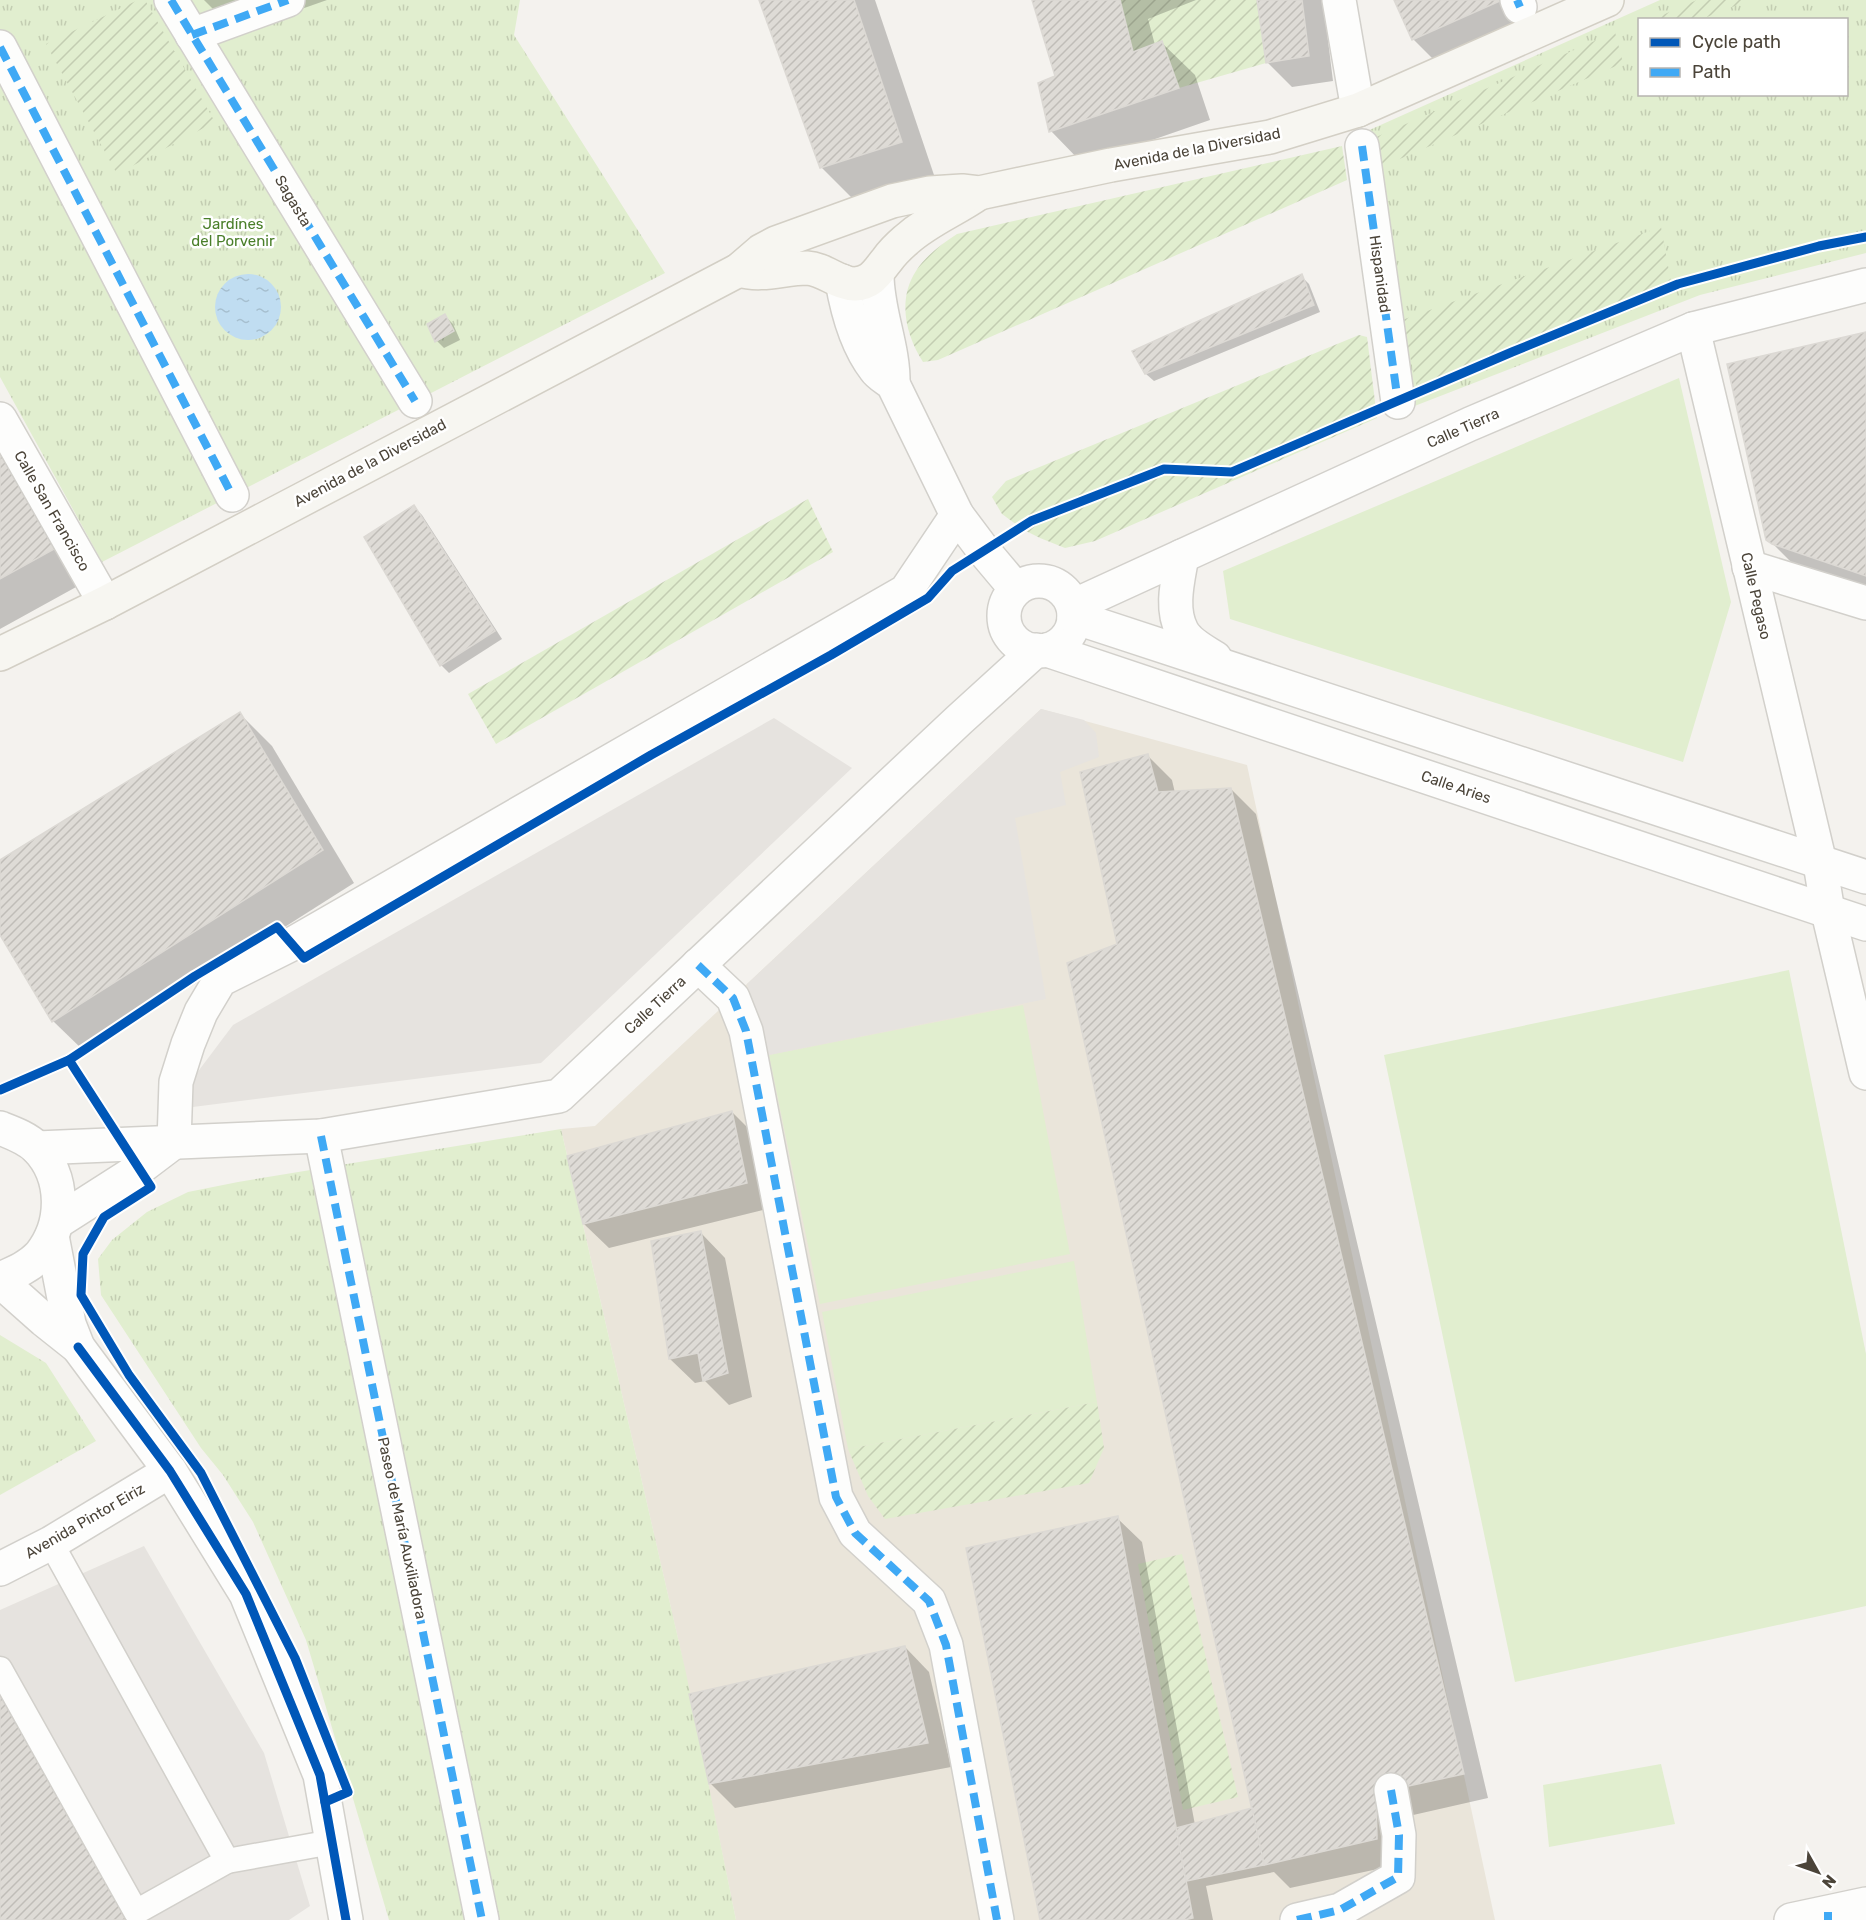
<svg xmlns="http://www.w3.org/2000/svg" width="1866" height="1920" font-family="Rubik,sans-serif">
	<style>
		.education { fill: #eae5da }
		.grass { fill: #e1eecf }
		.park { fill: url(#park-tufts); fill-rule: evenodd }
		.garden { fill: url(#garden-furrows) }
		.parking { fill: #e6e3df }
		.water { fill: url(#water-ripples) }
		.shadow { fill: #0003 }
		.building { fill: url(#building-hatch); stroke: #dcd9d4; stroke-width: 1.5 }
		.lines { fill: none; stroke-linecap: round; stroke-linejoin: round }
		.service-casing { stroke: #d2d0cb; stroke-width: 27 }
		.pedestrian-casing { stroke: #d2d0cb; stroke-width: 36 }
		.minor-casing { stroke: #d2d0cb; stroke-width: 36 }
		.tertiary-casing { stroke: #d2d0cb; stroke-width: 36 }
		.secondary-casing { stroke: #d3cfc5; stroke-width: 36 }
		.service { stroke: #fdfdfc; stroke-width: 24 }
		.pedestrian { stroke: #fdfdfc; stroke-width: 33 }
		.minor { stroke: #fdfdfc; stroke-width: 33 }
		.tertiary { stroke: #fdfdfc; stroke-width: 33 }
		.secondary { stroke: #f7f6f1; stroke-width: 33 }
		.quiet { stroke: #3fa9f5; stroke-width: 8; stroke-dasharray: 15 8; stroke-linecap: butt }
		.cycleway-casing { stroke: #fff; stroke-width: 13 }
		.cycleway { stroke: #0057b8; stroke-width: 9 }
		.labels { text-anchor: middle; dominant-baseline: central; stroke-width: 5; stroke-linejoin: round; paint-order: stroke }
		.street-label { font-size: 15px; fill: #4b4439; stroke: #fff }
		.park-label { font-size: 15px; fill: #4a7f2a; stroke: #fff }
	</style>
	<defs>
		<pattern id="park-tufts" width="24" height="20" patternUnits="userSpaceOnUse" patternTransform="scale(1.5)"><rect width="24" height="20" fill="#e1eecf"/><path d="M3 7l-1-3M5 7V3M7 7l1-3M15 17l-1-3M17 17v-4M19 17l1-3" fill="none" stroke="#c3cdb2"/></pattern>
		<pattern id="garden-furrows" width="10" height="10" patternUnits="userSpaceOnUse" patternTransform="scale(1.5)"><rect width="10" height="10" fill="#e1eecf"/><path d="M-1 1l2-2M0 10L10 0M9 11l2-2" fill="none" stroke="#c3cdb2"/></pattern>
		<pattern id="water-ripples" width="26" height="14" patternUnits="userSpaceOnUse" patternTransform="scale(1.5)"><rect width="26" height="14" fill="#c0ddf1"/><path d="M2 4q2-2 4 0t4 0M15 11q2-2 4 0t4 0" fill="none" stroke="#a6bfcf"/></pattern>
		<pattern id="building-hatch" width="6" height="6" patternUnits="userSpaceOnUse" patternTransform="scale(1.5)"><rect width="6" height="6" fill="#dedbd6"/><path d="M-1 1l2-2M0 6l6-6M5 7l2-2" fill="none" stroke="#c0bdb8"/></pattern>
	</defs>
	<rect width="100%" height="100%" fill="#f4f2ee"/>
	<!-- education -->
	<polygon class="education" points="1041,709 1247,765 1495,1920 736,1920 679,1643 561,1129 595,1126"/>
	<!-- grass -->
	<g class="grass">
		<polygon points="1679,378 1731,602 1683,762 1230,619 1223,571"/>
		<polygon points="1789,970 1866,1354 1866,1606 1515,1682 1384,1055"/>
		<polygon points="1023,1005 1070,1254 820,1304 769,1055"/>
		<polygon points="1074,1261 1097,1402 848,1449 822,1312"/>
		<polygon points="1661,1764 1675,1824 1549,1847 1543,1785"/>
	</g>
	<!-- park -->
	<g class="park">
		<polygon points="0,0 520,0 514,35 665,273 102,562 0,377"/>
		<path d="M 1660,0 L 1866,0 L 1866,253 L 1700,295 L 1412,407 L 1356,136 ZM 1640,20 L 1846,20 L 1846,94 L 1640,94 Z"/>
		<polygon points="561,1129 686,1673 736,1920 389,1920 306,1640 253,1522 223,1475 201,1448 101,1295 98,1259 112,1240 147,1212 188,1192 238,1182"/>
		<polygon points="0,1335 46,1363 96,1441 0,1495"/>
	</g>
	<!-- garden -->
	<g class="garden">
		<polygon points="138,0 145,0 215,122 117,174 46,44"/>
		<polygon points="1120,0 1257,0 1266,63 1179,88 1162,41 1133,52"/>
		<polygon points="1697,0 1750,0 1702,19 1658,19 1658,17"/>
		<polygon points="1615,32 1623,63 1381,167 1374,138"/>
		<path d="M 1342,146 L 1347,180 L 938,360 L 923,362 C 906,336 897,300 916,271 C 926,255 942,244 957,234 Z"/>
		<polygon points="1661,227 1671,282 1417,388 1402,320"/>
		<polygon points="1359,335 1367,337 1377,418 1095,541 1065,548 1040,538 1024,530 1002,514 992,497 1006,481"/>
		<polygon points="808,499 833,552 496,744 468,694"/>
		<polygon points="1097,1402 1104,1448 1089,1483 885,1519 868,1496 848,1449"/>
		<polygon points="1182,1554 1238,1797 1183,1810 1138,1564"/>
	</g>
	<!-- parking -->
	<g class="parking">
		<polygon points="1041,709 1084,720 1096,733 1099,757 1060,772 1066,805 1015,818 1046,999 769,1055 747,984"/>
		<polygon points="774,718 852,768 541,1063 169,1110 233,1025"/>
		<polygon points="144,1546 264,1753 310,1906 289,1920 128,1920 0,1693 0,1610"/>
	</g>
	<!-- water -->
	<circle class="water" cx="248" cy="307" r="33"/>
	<!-- shadow -->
	<g class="shadow">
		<polygon points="204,0 327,0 236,32"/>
		<polygon points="761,0 875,0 934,175 854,200 821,167"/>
		<polygon points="1034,0 1196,0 1148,19 1155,45 1162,43 1195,75 1210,120 1083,164 1051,131 1057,77"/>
		<polygon points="1258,0 1323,0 1333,81 1292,87 1267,62"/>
		<polygon points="1396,0 1516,0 1526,25 1438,64 1413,39"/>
		<polygon points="1301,276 1309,284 1320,312 1154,381 1146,374"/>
		<polygon points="445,316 453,324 460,340 444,348 437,341"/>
		<polygon points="1866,334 1866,596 1801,572 1768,539"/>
		<polygon points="0,433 87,581 0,629"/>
		<polygon points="414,507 422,515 502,639 449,673 441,665 366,537"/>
		<polygon points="240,714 272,746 354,883 86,1053 53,1021 0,932 0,861"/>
		<polygon points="1148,756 1172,780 1175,793 1231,789 1256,814 1488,1798 1400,1818 1401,1864 1290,1888 1274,1872 1206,1886 1213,1920 1042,1920 1117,1518 1142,1542 1195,1825 1255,1813 1119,945"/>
		<polygon points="732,1112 757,1137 771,1208 609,1248 584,1224"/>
		<polygon points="701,1233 725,1258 752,1397 729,1405 705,1381 695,1383 670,1359"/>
		<polygon points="905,1647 929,1672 951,1767 735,1808 710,1783"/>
	</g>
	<!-- building -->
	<g class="building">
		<polygon points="759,0 854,0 902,142 820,168"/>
		<polygon points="1032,0 1120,0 1133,52 1162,41 1179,88 1049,132 1038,83 1055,76"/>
		<polygon points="1257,0 1302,0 1309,56 1266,63"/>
		<polygon points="1394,0 1502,0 1412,40"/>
		<polygon points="1302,274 1314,305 1145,374 1132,351"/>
		<polygon points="445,314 454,331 435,342 427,324"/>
		<polygon points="1866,332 1866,576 1772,544 1766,540 1727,364"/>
		<polygon points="0,444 56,548 0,579"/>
		<polygon points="414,505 495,631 440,666 364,537"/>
		<polygon points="240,712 323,850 52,1022 0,935 0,860"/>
		<polygon points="1148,754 1158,792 1231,788 1464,1774 1376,1793 1377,1839 1264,1865 1067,963 1117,944 1080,772"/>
		<polygon points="732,1111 747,1183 583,1224 567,1156"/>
		<polygon points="701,1231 728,1373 703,1381 698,1353 669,1359 651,1241"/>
		<polygon points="1118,1516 1193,1918 1184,1920 1040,1920 966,1548"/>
		<polygon points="905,1646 928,1743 709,1784 689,1694"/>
		<polygon points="0,1693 128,1920 0,1920"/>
		<polygon points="1252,1808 1264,1865 1186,1881 1176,1828"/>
	</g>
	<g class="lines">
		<!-- service casing -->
		<g class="service-casing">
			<g id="service">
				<polyline points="51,1543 227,1861 332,1842"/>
				<polyline points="0,1669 136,1912 227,1861"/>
			</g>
		</g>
		<!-- pedestrian casing -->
		<g class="pedestrian-casing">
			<g id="pedestrian">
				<polyline points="171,0 415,401"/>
				<polyline points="1517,0 1520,7"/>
				<polyline points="192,35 288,0"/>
				<polyline points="0,47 232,495"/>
				<polyline points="1362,146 1398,402"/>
				<polyline points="321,1136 482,1920"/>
			</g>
		</g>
		<!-- minor casing -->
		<g class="minor-casing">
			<g id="minor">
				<polyline points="1339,0 1358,110"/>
				<polyline points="1693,329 1820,863 1828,912 1866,1073"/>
				<polyline points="1749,567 1866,603"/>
				<polyline points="698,965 733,998 746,1031 836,1497 855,1533 929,1601 946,1645 997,1920"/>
				<polyline points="174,1142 176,1082 188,1044 201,1012 220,980 292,944 906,591 957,515"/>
				<polyline points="0,1569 51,1543 170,1471"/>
				<polyline points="1297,1920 1340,1910 1398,1877 1399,1835 1391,1790"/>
				<polyline points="1791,1920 1866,1904"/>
			</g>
		</g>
		<!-- tertiary casing -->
		<g class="tertiary-casing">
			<g id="tertiary">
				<path d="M 877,275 C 877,312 894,347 893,384"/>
				<path d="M 842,281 C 847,310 857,346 875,369 C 879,375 887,379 893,384 L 957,515 L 984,551 L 1016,589"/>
				<polyline points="0,419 105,603"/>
				<path d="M 1182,556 C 1178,580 1170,608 1182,631 C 1188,643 1204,651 1215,658"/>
				<circle cx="1039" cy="616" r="35"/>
				<polyline points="1073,606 1470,424 1693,329 1866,285"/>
				<polyline points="1074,617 1866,877"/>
				<polyline points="1047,650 1866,924"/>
				<path d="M 0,1128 C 13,1133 27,1138 37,1148 C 65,1177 65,1224 40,1255 C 29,1267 14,1273 0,1279"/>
				<polyline points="37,1148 321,1136 559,1096 959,720 1036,650"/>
				<polyline points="57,1222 129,1176 174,1142"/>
				<polyline points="52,1236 69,1324 78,1347 170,1471 246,1594 320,1775 346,1920"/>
				<polyline points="0,1281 44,1320 78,1347"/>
			</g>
		</g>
		<!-- secondary casing -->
		<g class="secondary-casing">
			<g id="secondary">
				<path d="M 739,270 C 762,277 784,268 807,268 C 825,269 838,284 855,284 C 872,283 877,272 887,260 C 892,253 899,246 906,240 C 928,220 955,210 979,193"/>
				<polyline points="0,654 105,603 739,270 761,251 776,243 892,201 930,193 962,191 979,193 1111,165 1270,137 1358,110 1607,0"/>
			</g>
		</g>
		<!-- service -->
		<use href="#service" class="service"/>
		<!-- pedestrian -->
		<use href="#pedestrian" class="pedestrian"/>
		<!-- minor -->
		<use href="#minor" class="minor"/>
		<!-- tertiary -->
		<use href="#tertiary" class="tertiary"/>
		<!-- secondary -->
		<use href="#secondary" class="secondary"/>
		<!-- quiet -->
		<g class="quiet">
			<polyline points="171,0 415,401"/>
			<polyline points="1517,0 1520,7"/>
			<polyline points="192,35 288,0"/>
			<polyline points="0,47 232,495"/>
			<polyline points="1362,146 1398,402"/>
			<polyline points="698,965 733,998 746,1031 836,1497 855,1533 929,1601 946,1645 997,1920"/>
			<polyline points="321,1136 482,1920"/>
			<polyline points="1297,1920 1340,1910 1398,1877 1399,1835 1391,1790"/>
			<polyline points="1828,1920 1828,1912"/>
		</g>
		<!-- cycleway casing -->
		<g class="cycleway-casing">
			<g id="cycleway">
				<polyline points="69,1060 151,1187 104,1217 83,1254 81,1295 129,1375 201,1473 295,1658 348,1792 325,1802"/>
				<polyline points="0,1090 69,1060 195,976 277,927 304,958 651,755 831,655 928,598 952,571 1031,521 1164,469 1232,472 1512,352 1678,284 1819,246 1866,237"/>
				<polyline points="78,1347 170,1471 246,1594 320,1775 346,1920"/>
			</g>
		</g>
		<!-- cycleway -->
		<use href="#cycleway" class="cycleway"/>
	</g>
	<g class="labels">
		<!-- street labels -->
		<g class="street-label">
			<text transform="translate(1197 149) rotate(-11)">Avenida de la Diversidad</text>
			<text transform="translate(293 201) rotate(59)">Sagasta</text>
			<text transform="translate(1380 274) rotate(82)">Hispanidad</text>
			<text transform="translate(1463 428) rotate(-24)">Calle Tierra</text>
			<text transform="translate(370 463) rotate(-28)">Avenida de la Diversidad</text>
			<text transform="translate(52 511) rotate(60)">Calle San Francisco</text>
			<text transform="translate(1756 596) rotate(77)">Calle Pegaso</text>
			<text transform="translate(1456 787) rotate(19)">Calle Aries</text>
			<text transform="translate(655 1005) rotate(-43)">Calle Tierra</text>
			<text transform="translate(85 1521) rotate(-30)">Avenida Pintor Eiriz</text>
			<text transform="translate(402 1528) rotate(78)">Paseo de María Auxiliadora</text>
		</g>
		<!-- park labels -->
		<g class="park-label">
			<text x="233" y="224">Jardínes<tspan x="233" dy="17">del Porvenir</tspan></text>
		</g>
	</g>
	<!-- legend -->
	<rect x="1638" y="18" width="210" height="78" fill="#ffffff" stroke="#b7b4b0" stroke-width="1.5"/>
	<rect x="1650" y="38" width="30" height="9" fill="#0057b8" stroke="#b7b4b0" stroke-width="1.5"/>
	<text x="1692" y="48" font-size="18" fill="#4b4439">Cycle path</text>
	<rect x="1650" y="68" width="30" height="9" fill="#3fa9f5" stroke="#b7b4b0" stroke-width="1.5"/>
	<text x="1692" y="78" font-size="18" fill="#4b4439">Path</text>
	<!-- north arrow -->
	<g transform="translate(1818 1872) rotate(130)" stroke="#ffffff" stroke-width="4.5" paint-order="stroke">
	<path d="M0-4.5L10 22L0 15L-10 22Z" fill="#4b4439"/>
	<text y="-9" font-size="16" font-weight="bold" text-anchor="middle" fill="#4b4439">N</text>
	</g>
</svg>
